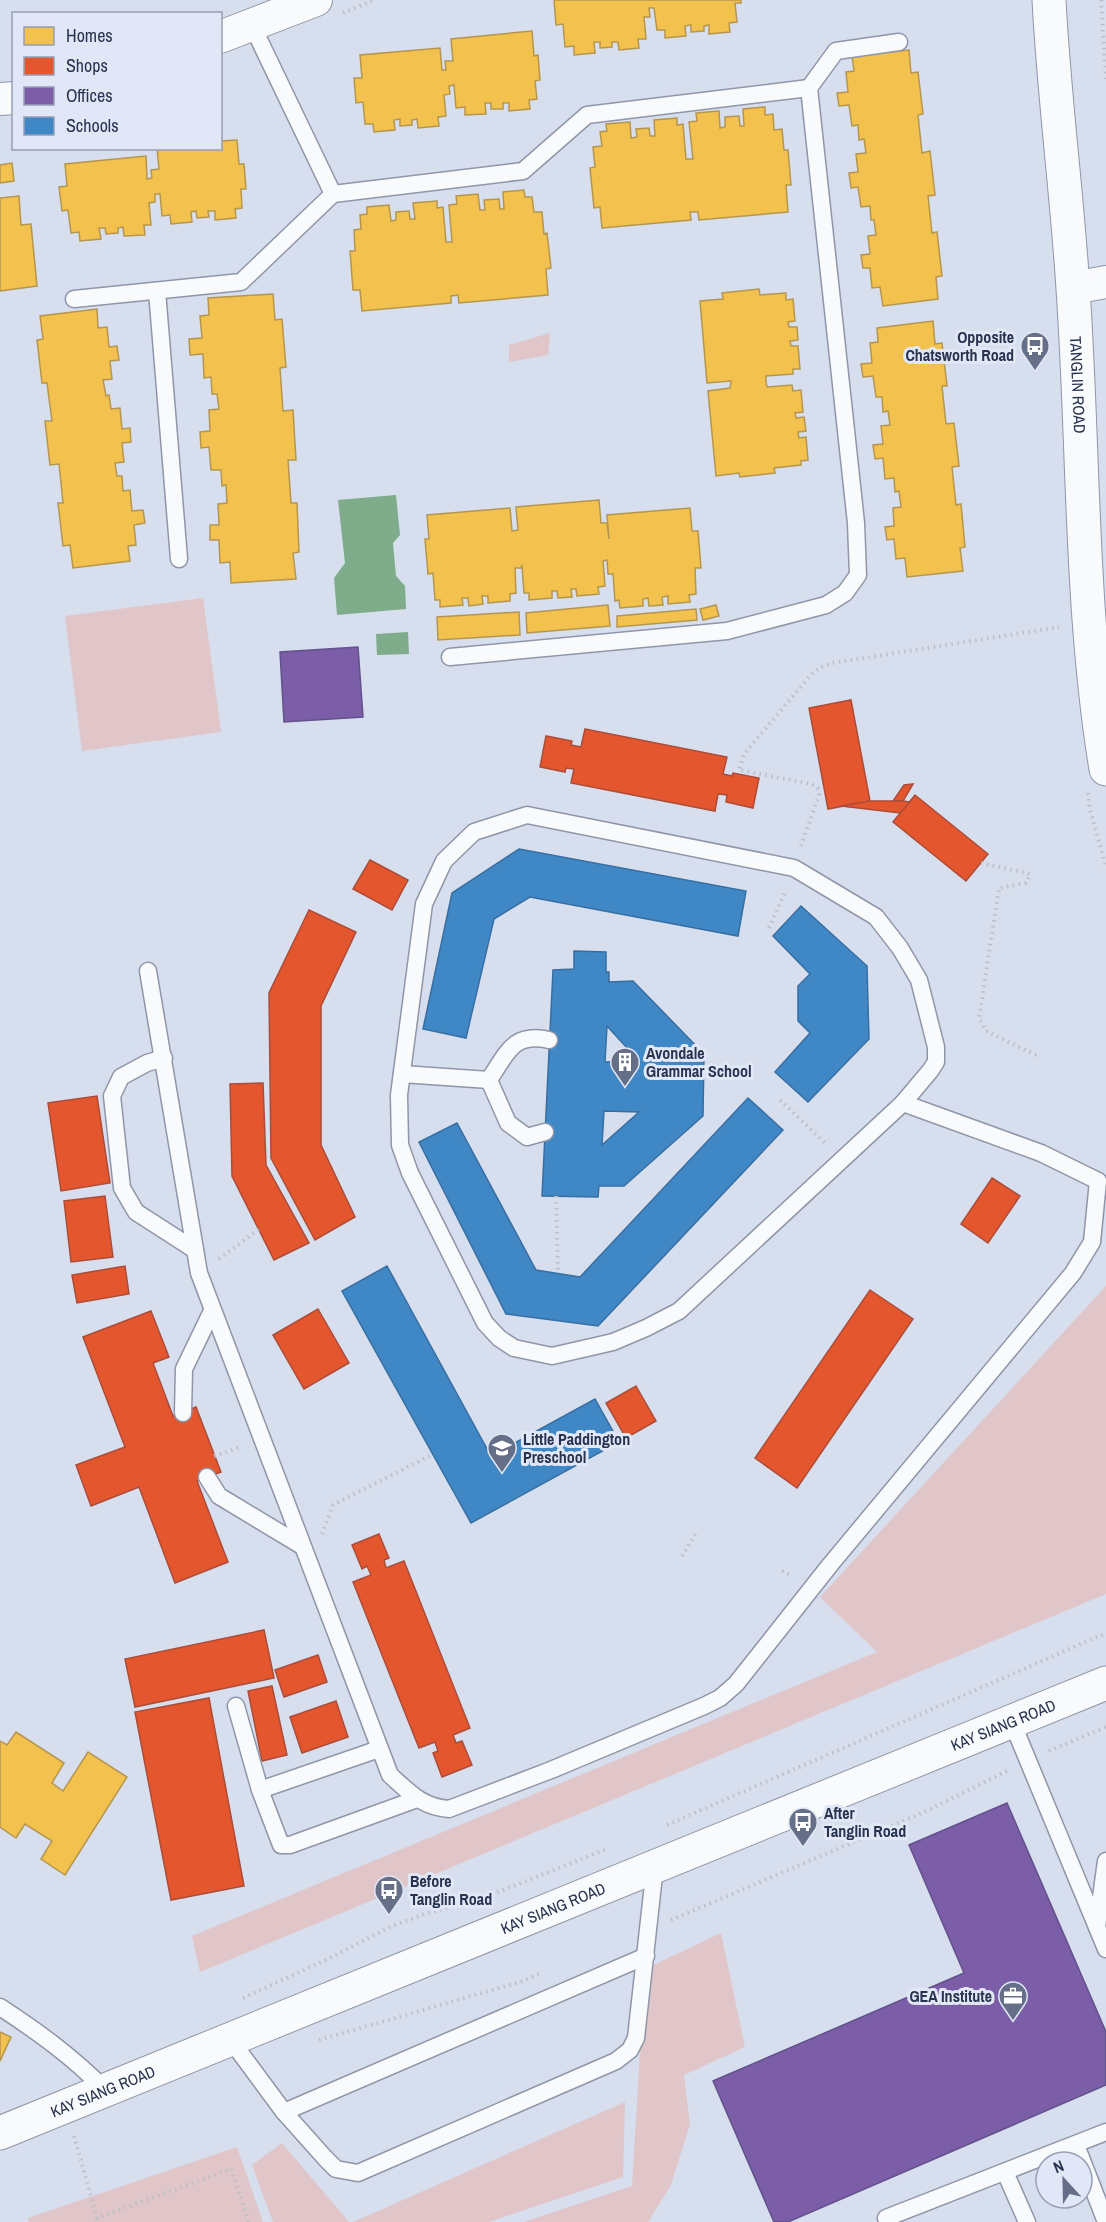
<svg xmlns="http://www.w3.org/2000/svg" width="1106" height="2222" font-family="'Archivo Narrow',sans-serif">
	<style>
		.green { fill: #e0c6c9 }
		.water { fill: #7fac8a }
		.homes { fill: #f2c14e; stroke: #b5964f; stroke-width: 1.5 }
		.shops { fill: #e4572e; stroke: #ac4c38; stroke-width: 1.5 }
		.offices { fill: #7b5ea7; stroke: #62518d; stroke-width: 1.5 }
		.schools { fill: #3f88c5; stroke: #386ea2; stroke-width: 1.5; fill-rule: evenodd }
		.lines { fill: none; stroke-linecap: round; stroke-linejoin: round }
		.service-casing { stroke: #8f96a9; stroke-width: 19 }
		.minor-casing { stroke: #8f96a9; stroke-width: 34 }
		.tertiary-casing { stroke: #8f96a9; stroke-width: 35 }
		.primary-casing { stroke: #8f96a9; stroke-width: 35 }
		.path { stroke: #bcbfc8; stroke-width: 4; stroke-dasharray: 1.5 4.5; stroke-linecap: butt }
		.service { stroke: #f9fafc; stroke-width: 16 }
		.minor { stroke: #f9fafc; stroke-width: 32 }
		.tertiary { stroke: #f9fafc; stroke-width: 33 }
		.primary { stroke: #f9fafc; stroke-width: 33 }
		.labels { text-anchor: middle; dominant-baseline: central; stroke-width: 6; stroke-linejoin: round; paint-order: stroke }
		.poi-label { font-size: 16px; font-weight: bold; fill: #283350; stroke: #e1e7f6; text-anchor: start }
		.street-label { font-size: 16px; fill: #283350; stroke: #e1e7f6 }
	</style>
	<rect width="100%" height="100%" fill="#d7deed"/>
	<!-- green -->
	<g class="green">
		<polygon points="550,333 548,355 509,362 509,345"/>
		<polygon points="203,598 221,732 82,751 65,616"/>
		<polygon points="1106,1286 1106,1594 200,1972 192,1936 877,1652 820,1597"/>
		<polygon points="721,1933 745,2047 684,2075 690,2124 671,2185 648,2222 524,2222 632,2186 645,1969"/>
		<polygon points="625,2102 623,2177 489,2222 353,2222"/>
		<polygon points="282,2143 349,2222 273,2222 252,2165"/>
		<polygon points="237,2147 263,2222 29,2222 28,2218"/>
	</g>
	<!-- water -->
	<g class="water">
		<polygon points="396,495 400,535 393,543 396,576 405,586 406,609 337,615 334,578 345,563 338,500"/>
		<polygon points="408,632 409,654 377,655 376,634"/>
	</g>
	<!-- homes -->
	<g class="homes">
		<polygon points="554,0 741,0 741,3 735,3 737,22 729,23 730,32 709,34 709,25 704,26 704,31 691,32 691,25 685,26 686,36 665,38 665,30 657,30 654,8 649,8 650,17 644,17 646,39 638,39 639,48 619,50 618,42 612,42 612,47 600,48 600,42 594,42 595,53 574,55 574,46 565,47 563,24 556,25"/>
		<polygon points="532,31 534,56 538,55 540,80 535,81 537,99 529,100 530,109 509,111 509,103 503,103 503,109 491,109 491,103 485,103 486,114 465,115 465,107 456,108 454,85 449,86 450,94 444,95 446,116 438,117 439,126 418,128 417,119 412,120 412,125 400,126 400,119 394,120 395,130 374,132 373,124 365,124 363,102 356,103 354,78 362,78 360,55 440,48 442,70 446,70 445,61 453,61 451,39"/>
		<polygon points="909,50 911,73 918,72 923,114 918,115 922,153 930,151 935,195 928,196 932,233 937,232 942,276 936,277 938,299 883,306 880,287 872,288 870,268 863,268 861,255 870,254 868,236 876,235 874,220 871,220 870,206 861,207 858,187 851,188 849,173 858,172 856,154 866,153 864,139 859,140 858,125 852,126 849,105 839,106 837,93 848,92 846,72 854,71 852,56"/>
		<polygon points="765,107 765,115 773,114 774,130 782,129 784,150 788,150 791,185 786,185 788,212 699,220 698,212 690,212 691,220 602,228 600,207 594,208 590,168 595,167 593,147 602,146 600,132 607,131 606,124 630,122 631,138 637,137 636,129 649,128 650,136 655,136 654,120 677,118 677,125 683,124 686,159 693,159 689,122 697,121 696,113 719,111 720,128 725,127 725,117 739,116 740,126 744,126 743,109"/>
		<polygon points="237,140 239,164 244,164 246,189 241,189 242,208 235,209 236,218 215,220 215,211 208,211 209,217 197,218 196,211 191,212 192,222 171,224 170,215 162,216 160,194 155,194 155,202 149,203 151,225 144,225 145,235 124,236 123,227 118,228 118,233 106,234 105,228 99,228 101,239 80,241 79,232 71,233 68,210 62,211 59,187 67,186 65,164 146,156 147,179 152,178 151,170 159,169 157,148 220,148 220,141"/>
		<polygon points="12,163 14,181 0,183 0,165"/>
		<polygon points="524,190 525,197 532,197 534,212 542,212 544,234 547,233 551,268 546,269 548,295 459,303 458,295 451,296 451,303 362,311 360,290 353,290 350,251 355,251 354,230 361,229 360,215 367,214 367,207 389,205 391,221 396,220 396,212 409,211 410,219 415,219 413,203 437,201 437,208 443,207 446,242 452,242 449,205 457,204 456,196 478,194 480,210 485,210 484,200 499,199 500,209 504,209 503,192"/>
		<polygon points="19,196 21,225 31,224 37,286 0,291 0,198"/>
		<polygon points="759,289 760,295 786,293 786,300 793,299 795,321 788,322 789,327 797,327 798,340 790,341 791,346 798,346 800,369 793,369 793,374 766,376 766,381 767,387 792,385 793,391 801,390 803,412 795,413 796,418 804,417 806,431 798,432 799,438 806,437 808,460 801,461 801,465 774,468 775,473 740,477 739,473 716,476 708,391 730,388 731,381 707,383 700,301 723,299 722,293"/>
		<polygon points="273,294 275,320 282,319 286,367 280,368 283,411 293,410 296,460 288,460 291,503 297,503 299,552 293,553 296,579 231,583 230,562 220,563 219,540 210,540 210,525 219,525 218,504 227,503 226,485 222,486 221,470 211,470 209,447 201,448 200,432 210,431 209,410 219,409 217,394 212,394 211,377 204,378 203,354 190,355 189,339 202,338 200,316 209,315 208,298"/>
		<polygon points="97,309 98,328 107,327 109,347 117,346 119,360 110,361 112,379 103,380 106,396 109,395 111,409 120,408 122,429 130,428 131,442 122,443 124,462 115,463 117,476 122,476 123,491 130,490 132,511 143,510 145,523 134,525 136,545 128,546 130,561 73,568 70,545 63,546 58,503 63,503 59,464 50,465 45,421 52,421 47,383 42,383 37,340 43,339 40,316"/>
		<polygon points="933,321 935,344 942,343 947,386 942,386 946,424 954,423 959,466 952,467 956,505 961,504 965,547 960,548 963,571 907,577 905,558 896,559 894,539 887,540 885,527 894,526 893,508 901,507 899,491 895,492 894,478 885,479 883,458 875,459 873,445 883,444 881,426 890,425 888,411 883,412 882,397 876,397 873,376 863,377 861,364 872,363 870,343 878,342 877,328"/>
		<polygon points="599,500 601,523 607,523 609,539 607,515 690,508 692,531 698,531 701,568 695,568 696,594 689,595 690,602 668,604 668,596 662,597 663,605 649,606 648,598 643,599 643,606 620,608 619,600 615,601 613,574 608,574 607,560 603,561 605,586 598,587 599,594 577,596 576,589 571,589 572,597 558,598 557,591 552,591 552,598 529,600 529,593 524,593 522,566 521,568 515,568 516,593 510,594 510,601 488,603 488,596 482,596 483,604 469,606 468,598 462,598 463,605 440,607 440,600 435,600 433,573 428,574 425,539 429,539 427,515 510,508 512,531 518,530 516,507"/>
		<polygon points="608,605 610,626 527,633 526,613"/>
		<polygon points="716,605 719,616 703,620 700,609"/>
		<polygon points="696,609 697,620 617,627 617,616"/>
		<polygon points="519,612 520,635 438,640 437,617"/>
		<polygon points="16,1732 64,1763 52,1783 63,1791 88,1752 127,1777 65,1875 41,1859 52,1841 25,1824 16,1838 0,1827 0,1741 7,1745"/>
		<polygon points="0,2032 11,2037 0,2061"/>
	</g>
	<!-- shops -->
	<g class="shops">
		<polygon points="851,700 870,801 828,809 809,708"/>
		<polygon points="585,729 727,757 723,774 732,776 733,773 759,778 753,808 726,802 727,795 718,794 715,811 571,783 574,769 566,768 565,772 540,767 546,736 572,741 571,745 581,747"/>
		<polygon points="913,784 903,801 893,801 904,785"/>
		<polygon points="915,795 988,854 966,881 893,822"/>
		<polygon points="870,801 903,801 910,802 900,813 841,806"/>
		<polygon points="370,860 408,880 392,910 353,889"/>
		<polygon points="309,910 356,932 321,1006 321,1145 355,1217 315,1240 271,1158 269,993"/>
		<polygon points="263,1083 266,1165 309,1243 274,1260 232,1176 230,1084"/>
		<polygon points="97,1096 110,1183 61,1191 48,1103"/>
		<polygon points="992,1178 1020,1196 988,1243 961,1224"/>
		<polygon points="105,1196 113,1257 71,1262 64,1201"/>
		<polygon points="125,1266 129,1294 77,1303 72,1275"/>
		<polygon points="870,1290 913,1319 797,1488 755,1458"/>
		<polygon points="318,1309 349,1363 304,1389 273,1335"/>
		<polygon points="151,1311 169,1357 153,1363 173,1416 196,1407 221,1472 197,1481 228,1562 175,1583 139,1487 91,1506 76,1465 125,1447 83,1337"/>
		<polygon points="636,1386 656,1421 626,1438 606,1403"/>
		<polygon points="379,1534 389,1558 384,1560 386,1568 404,1561 470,1728 453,1735 456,1743 462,1741 472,1765 442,1777 433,1753 438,1751 435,1742 419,1748 353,1582 371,1575 367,1566 362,1569 352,1545"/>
		<polygon points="264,1630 274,1678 135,1707 125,1659"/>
		<polygon points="318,1655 327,1682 284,1697 275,1670"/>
		<polygon points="272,1686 287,1755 262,1761 248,1691"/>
		<polygon points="209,1698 244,1886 171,1900 135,1712"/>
		<polygon points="336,1701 348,1737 302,1753 290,1717"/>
	</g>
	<!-- offices -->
	<g class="offices">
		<polygon points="358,647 363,717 284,722 280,652"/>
		<polygon points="1007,1803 1106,2032 1106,2085 788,2222 774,2222 713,2081 964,1973 909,1845"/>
	</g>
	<!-- schools -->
	<g class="schools">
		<polygon points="519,849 746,891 738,936 530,897 494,919 466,1038 423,1029 452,893"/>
		<polygon points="801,906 867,966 869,1039 808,1102 775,1072 810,1033 798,1021 798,986 810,974 773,936"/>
		<path d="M 574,951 L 606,952 L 606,972 L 609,972 L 609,982 L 633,981 L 704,1054 L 703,1116 L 624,1186 L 599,1186 L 598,1197 L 542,1196 L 553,970 L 574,969 ZM 607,1026 L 639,1061 L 605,1062 ZM 604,1111 L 639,1112 L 602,1145 Z"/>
		<polygon points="748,1098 783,1130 598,1326 506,1314 419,1142 457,1123 536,1270 580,1277"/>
		<polygon points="387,1266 491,1456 595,1399 619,1442 471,1523 342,1291"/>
	</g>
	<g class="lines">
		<!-- service casing -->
		<g class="service-casing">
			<g id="service">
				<polyline points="252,25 333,194"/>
				<polyline points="157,291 179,559"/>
				<polyline points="74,299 241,282 333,194 523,171 587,115 809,88"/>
				<polyline points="450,657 727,631 826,605 845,593 858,575 856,523 809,88 836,51 899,42"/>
				<polygon points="527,815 794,868 876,917 900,948 919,980 936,1047 936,1062 930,1071 903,1103 679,1311 646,1328 613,1342 552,1356 514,1348 499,1338 485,1323 410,1173 400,1145 399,1095 424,904 444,861 474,832"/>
				<path d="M 148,971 L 199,1273 L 390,1775 C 410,1793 422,1807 449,1809 L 551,1770 L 704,1706 L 720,1698 L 736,1684 L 830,1565 L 1073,1273 L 1092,1242 L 1098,1181"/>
				<polyline points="164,1058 147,1063 121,1077 112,1096 122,1188 136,1212 195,1250"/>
				<polyline points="402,1074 489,1080"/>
				<polyline points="489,1080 508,1123 527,1137 545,1132"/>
				<path d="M 489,1080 C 507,1053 513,1032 549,1040"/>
				<polyline points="903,1103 1041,1153 1098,1181"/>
				<polyline points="183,1413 184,1369 212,1311"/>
				<polyline points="207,1477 219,1496 302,1546"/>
				<polyline points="236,1706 260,1790 281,1845 290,1845 417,1799"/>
				<polyline points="1012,1722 1106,1949"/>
				<polyline points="260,1790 379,1749"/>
				<polyline points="1097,1927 1106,1861"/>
				<path d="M 0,2007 C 38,2032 73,2057 105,2090"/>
				<polyline points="230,2039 284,2112 325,2158 336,2169 358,2173 616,2061 630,2050 636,2038 655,1866"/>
				<polyline points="284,2112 646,1956"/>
				<polyline points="1076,2145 1106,2222"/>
				<polyline points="1005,2172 1027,2222"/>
				<polyline points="886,2218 1106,2132"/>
			</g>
		</g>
		<!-- minor casing -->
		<g class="minor-casing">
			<g id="minor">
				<polyline points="220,37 316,0"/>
				<polyline points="0,99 14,98"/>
				<polyline points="1073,288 1106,282"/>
			</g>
		</g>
		<!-- tertiary casing -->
		<g class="tertiary-casing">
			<g id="tertiary">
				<path id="s1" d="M 0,2133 L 1106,1683"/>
			</g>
		</g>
		<!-- primary casing -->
		<g class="primary-casing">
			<g id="primary">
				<path id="s2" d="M 1049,0 C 1054,97 1067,193 1073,289 C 1084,449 1080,611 1106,769"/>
			</g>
		</g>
		<!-- path -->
		<g class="path">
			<polyline points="1101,0 1106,79"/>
			<polyline points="343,13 374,0"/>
			<polyline points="1088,793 1090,810 1106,867"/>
			<polyline points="801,846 819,795 818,789 812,784 739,770 744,754 811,675 821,667 833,663 1059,627"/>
			<polyline points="981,863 1030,874 1026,883 999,888 979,1018 986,1031 1038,1056"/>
			<polyline points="769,928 786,890"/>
			<polyline points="780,1100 827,1145"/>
			<polyline points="556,1196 558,1274"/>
			<polyline points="219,1259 259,1229"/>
			<polyline points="214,1456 241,1447"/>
			<polyline points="322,1534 333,1505 433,1454"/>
			<polyline points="682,1556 696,1533"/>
			<polyline points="782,1571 792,1576"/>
			<polyline points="1049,1751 1106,1727"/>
			<polyline points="667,1825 1106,1633"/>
			<polyline points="671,1920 931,1809 1007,1771"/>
			<polyline points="243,1998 326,1960 390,1927 425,1914 488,1896 607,1849"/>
			<polyline points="319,2040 523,1981 539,1974"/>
			<polyline points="74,2136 97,2218 231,2169 249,2222"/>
		</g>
		<!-- service -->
		<use href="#service" class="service"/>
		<!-- minor -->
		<use href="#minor" class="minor"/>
		<!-- tertiary -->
		<use href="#tertiary" class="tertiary"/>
		<!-- primary -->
		<use href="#primary" class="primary"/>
	</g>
	<!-- icons -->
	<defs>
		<g id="bus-pin" transform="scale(1.5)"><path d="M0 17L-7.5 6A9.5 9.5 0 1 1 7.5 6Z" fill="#656f87" stroke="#e1e7f6"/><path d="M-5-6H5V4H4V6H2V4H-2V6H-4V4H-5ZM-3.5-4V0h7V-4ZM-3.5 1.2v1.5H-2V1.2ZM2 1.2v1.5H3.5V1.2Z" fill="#fff"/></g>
		<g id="building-pin" transform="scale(1.5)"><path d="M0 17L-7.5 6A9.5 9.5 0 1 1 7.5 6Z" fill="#656f87" stroke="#e1e7f6"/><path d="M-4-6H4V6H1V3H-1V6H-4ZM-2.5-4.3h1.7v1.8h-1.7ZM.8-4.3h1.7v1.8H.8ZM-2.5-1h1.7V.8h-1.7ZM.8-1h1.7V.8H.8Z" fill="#fff"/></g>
		<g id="school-pin" transform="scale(1.5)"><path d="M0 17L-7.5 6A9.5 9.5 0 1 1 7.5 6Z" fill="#656f87" stroke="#e1e7f6"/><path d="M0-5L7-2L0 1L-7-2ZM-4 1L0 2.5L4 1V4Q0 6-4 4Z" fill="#fff"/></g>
		<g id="office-pin" transform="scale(1.5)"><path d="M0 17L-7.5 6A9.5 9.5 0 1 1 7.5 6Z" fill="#656f87" stroke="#e1e7f6"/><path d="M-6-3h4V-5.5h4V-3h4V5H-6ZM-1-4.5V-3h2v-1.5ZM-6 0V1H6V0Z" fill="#fff"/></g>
	</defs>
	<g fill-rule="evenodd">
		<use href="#bus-pin" x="1035" y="346"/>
		<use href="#building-pin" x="625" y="1062"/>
		<use href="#school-pin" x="502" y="1448"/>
		<use href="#bus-pin" x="803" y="1822"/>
		<use href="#bus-pin" x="389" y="1890"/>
		<use href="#office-pin" x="1013" y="1996"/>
	</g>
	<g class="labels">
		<!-- poi labels -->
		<g class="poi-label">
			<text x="1014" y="337" text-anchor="end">Opposite<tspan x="1014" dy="18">Chatsworth Road</tspan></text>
			<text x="646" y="1053">Avondale<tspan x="646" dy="18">Grammar School</tspan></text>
			<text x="523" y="1439">Little Paddington<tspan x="523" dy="18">Preschool</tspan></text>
			<text x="824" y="1813">After<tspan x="824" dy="18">Tanglin Road</tspan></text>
			<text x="410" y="1881">Before<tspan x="410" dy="18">Tanglin Road</tspan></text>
			<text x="992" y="1996" text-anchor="end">GEA Institute</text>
		</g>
		<!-- street labels -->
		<g class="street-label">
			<text stroke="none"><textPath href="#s2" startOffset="386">TANGLIN ROAD</textPath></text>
			<text stroke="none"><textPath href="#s1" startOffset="1083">KAY SIANG ROAD</textPath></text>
			<text stroke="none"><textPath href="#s1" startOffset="597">KAY SIANG ROAD</textPath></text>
			<text stroke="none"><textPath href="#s1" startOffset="111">KAY SIANG ROAD</textPath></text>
		</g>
	</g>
	<!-- legend -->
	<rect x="12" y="12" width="210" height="138" fill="#e1e7f6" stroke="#979fb4" stroke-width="1.5"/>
	<rect x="24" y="27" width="30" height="18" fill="#f2c14e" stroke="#979fb4" stroke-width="1.5"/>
	<text x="66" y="42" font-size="18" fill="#283350">Homes</text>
	<rect x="24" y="57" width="30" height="18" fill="#e4572e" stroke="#979fb4" stroke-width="1.5"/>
	<text x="66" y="72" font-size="18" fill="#283350">Shops</text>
	<rect x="24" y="87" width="30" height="18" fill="#7b5ea7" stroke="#979fb4" stroke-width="1.5"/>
	<text x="66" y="102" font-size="18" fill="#283350">Offices</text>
	<rect x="24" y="117" width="30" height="18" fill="#3f88c5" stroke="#979fb4" stroke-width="1.5"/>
	<text x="66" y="132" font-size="18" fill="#283350">Schools</text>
	<!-- north arrow -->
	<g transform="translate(1064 2180) rotate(338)"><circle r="28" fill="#e1e7f6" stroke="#979fb4" stroke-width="1.5"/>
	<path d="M0-4.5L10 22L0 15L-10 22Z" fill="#656f87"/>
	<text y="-9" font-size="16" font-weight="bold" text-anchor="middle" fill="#283350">N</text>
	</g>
</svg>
